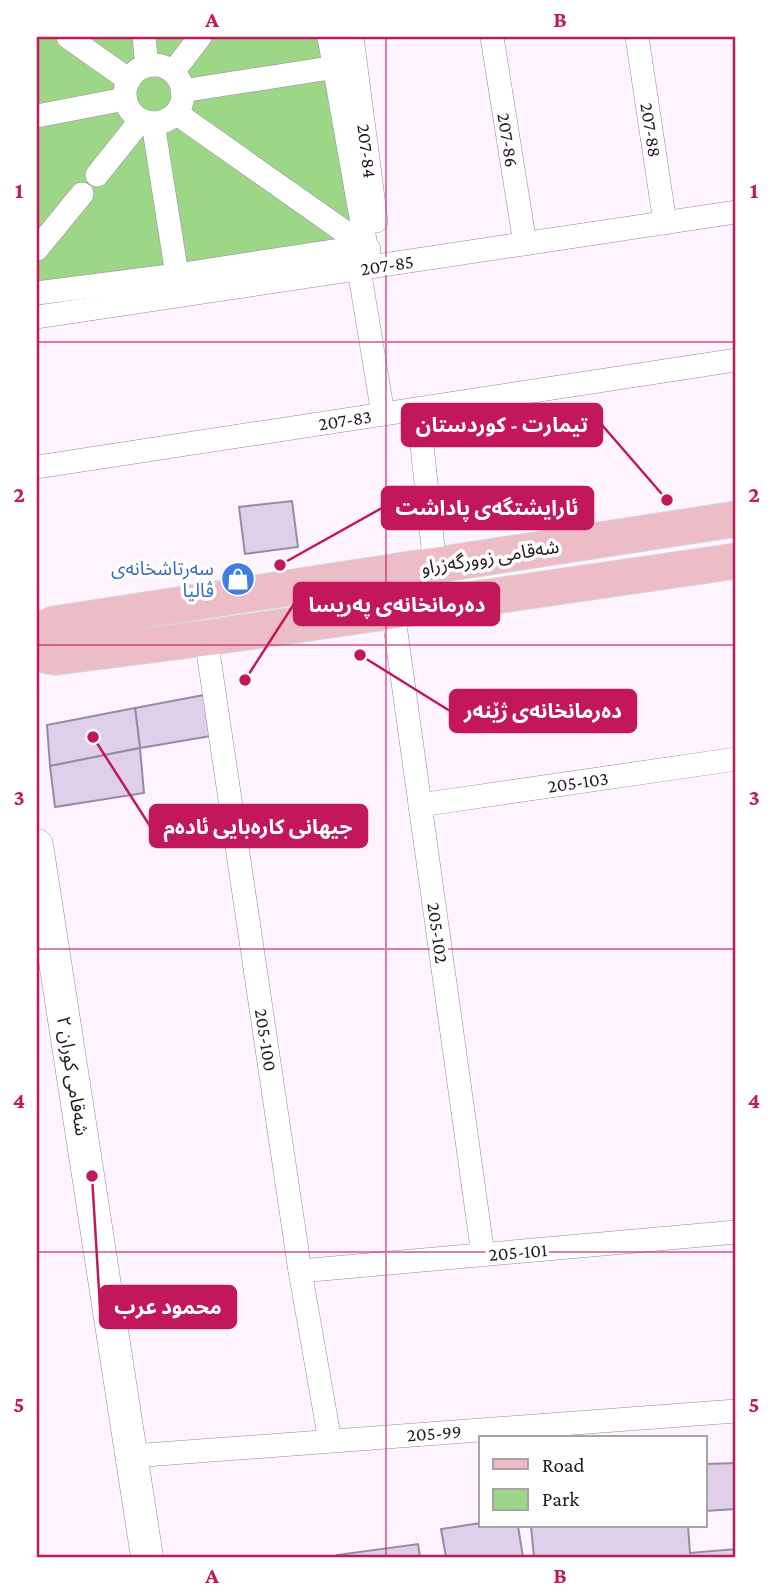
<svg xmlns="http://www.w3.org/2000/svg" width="773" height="1594" font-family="'Crimson Pro','Noto Sans Arabic',serif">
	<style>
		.green { fill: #9cd788 }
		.building { fill: #dfcfeb; stroke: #988aa4; stroke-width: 2 }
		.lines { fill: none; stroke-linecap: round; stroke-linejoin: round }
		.street-casing { stroke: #9a869d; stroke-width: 24 }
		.secondary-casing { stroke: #9a869d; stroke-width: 33 }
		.primary-casing { stroke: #d7d6d7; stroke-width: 37 }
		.street { stroke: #fff; stroke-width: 23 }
		.secondary { stroke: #fff; stroke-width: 32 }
		.primary { stroke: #ecbdc7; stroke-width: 35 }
		.grid { fill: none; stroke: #c2185b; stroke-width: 2; stroke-opacity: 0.55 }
		.labels { text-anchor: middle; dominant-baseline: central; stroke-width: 7; stroke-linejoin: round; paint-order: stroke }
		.street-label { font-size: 19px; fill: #221a23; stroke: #fff }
		.shop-label { font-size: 19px; fill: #366cbe; stroke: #fff; text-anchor: end }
		.leader { fill: none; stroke: #c2185b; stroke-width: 2.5 }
		.callout-dot { fill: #c2185b; stroke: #fff; stroke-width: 2.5 }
		.callout { fill: #c2185b; stroke: #c2185b; stroke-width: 2.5 }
		.callout-label { font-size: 21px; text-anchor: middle; font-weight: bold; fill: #fff }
		.neatline { fill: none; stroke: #c2185b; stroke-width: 2.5 }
		.grid-label { font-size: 23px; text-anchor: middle; font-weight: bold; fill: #c2185b }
	</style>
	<rect width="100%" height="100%" fill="#fdf4ff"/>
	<!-- green -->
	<polygon class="green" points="37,37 335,37 369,249 37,295"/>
	<!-- building -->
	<g class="building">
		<polygon points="292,501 298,547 245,554 239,507"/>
		<polygon points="204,695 211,736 140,748 135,708"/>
		<polygon points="135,708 140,748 50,766 47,725"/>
		<polygon points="140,748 144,793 55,807 50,766"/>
		<polygon points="736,1463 736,1509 705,1511 705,1464"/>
		<polygon points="481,1523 481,1526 518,1526 523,1557 446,1557 441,1529"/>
		<polygon points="531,1526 688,1526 690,1553 736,1549 736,1557 534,1557"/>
		<polygon points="418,1544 420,1557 338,1557 337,1555"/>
	</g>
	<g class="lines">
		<!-- street casing -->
		<g class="street-casing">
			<g id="street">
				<polyline points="68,37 129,80"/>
				<polyline points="144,37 147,66"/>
				<polyline points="352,37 376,221"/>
				<polyline points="492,37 525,244"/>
				<polyline points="637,37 665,223"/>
				<circle cx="154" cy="94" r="29"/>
				<polyline points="173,72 200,37"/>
				<polyline points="182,91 349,65"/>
				<polyline points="176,113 369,249"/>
				<polyline points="37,116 125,99"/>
				<polyline points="153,123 177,275"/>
				<polyline points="97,175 141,120"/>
				<polyline points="37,249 82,194"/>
				<polyline points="359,269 383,414"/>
				<polyline points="37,293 177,275 366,246 329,37"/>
				<polyline points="37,317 736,212"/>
				<polyline points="418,409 435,566"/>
				<polyline points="37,467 736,360"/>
				<polyline points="393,611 483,1255"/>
				<polyline points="206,638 300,1271 330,1441"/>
				<polyline points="420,805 736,759"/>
				<polyline points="300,1271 736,1232"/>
				<polyline points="132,1456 736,1411"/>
			</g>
		</g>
		<!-- secondary casing -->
		<g class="secondary-casing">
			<polyline id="secondary" points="37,845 147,1557"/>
		</g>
		<!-- primary casing -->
		<g class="primary-casing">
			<g id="primary">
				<polyline points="37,631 54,624 736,519"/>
				<polyline points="37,651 48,656 57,657 206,638 736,561"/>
			</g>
		</g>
		<!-- street -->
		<use href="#street" class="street"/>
		<!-- secondary -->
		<use href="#secondary" class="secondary"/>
		<!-- primary -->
		<use href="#primary" class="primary"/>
	</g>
	<!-- grid -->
	<path class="grid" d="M 386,37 L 386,1557M 37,342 L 736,342M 37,645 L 736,645M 37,949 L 736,949M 37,1252 L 736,1252"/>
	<!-- icons -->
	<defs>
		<g id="shop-disc" transform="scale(1.75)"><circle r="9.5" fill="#3f7fe0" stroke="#fff"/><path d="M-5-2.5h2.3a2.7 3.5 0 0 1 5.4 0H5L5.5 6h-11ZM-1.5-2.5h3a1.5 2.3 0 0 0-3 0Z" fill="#fff"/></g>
	</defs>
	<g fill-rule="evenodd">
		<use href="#shop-disc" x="238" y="579"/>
	</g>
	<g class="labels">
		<!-- street labels -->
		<g class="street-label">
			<text transform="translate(651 130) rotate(81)">207-88</text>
			<text transform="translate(508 140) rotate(81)">207-86</text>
			<text transform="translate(367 151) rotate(83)">207-84</text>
			<text transform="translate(387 265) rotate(-9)">207-85</text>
			<text transform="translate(345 420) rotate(-9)">207-83</text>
			<text transform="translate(490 557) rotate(-9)">شەقامی زوورگەزراو</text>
			<text transform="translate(578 782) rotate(-8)">205-103</text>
			<text transform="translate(438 933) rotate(82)">205-102</text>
			<text transform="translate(266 1040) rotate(81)">205-100</text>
			<text transform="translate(73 1076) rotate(81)">شەقامی کوران ٢</text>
			<text transform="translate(518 1252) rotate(-5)">205-101</text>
			<text transform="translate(434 1433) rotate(-4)">205-99</text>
		</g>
		<!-- shop labels -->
		<g class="shop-label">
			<text x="214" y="568">سەرتاشخانەی<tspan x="214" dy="22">ڤالیا</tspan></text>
		</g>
	</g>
	<!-- callouts -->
	<path class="leader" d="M667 500L602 425M280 565L382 508M245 680L294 604M360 655L450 711M93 737L150 826M92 1176L100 1307"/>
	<g class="callout-dot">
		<circle cx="667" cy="500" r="7"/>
		<circle cx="280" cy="565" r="7"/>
		<circle cx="245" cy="680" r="7"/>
		<circle cx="360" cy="655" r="7"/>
		<circle cx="93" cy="737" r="7"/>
		<circle cx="92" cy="1176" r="7"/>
	</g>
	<g class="callout">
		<rect x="402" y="404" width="200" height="42" rx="7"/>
		<rect x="382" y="487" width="211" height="42" rx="7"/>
		<rect x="294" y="583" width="205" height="42" rx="7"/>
		<rect x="450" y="690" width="186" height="42" rx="7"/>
		<rect x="150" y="805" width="217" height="42" rx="7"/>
		<rect x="100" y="1286" width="136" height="42" rx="7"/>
	</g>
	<g class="callout-label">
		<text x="502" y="432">تیمارت - کوردستان</text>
		<text x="487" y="515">ئارایشتگەی پاداشت</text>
		<text x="397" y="612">دەرمانخانەی پەریسا</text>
		<text x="543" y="718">دەرمانخانەی ژێنەر</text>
		<text x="258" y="834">جیهانی کارەبایی ئادەم</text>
		<text x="168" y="1314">محمود عرب</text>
	</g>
	<!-- border -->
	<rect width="773" height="1594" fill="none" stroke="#ffffff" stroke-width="77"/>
	<!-- legend -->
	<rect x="479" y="1436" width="228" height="91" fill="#ffffff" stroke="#a7a3a7" stroke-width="2"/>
	<rect x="493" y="1459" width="35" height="10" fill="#ecbdc7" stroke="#a7a3a7" stroke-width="2"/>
	<text x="542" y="1472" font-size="21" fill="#221a23">Road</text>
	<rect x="493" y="1489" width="35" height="21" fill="#9cd788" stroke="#a7a3a7" stroke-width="2"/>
	<text x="542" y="1506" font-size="21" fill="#221a23">Park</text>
	<rect x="38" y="38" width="696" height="1518" class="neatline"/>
	<g class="grid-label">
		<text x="212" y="27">A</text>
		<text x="560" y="27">B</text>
		<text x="19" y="198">1</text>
		<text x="754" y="198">1</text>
		<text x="19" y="502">2</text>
		<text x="754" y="502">2</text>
		<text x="19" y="805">3</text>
		<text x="754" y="805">3</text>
		<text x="19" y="1108">4</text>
		<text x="754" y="1108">4</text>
		<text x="19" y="1412">5</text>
		<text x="754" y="1412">5</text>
		<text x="212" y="1583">A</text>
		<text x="560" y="1583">B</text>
	</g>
</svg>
